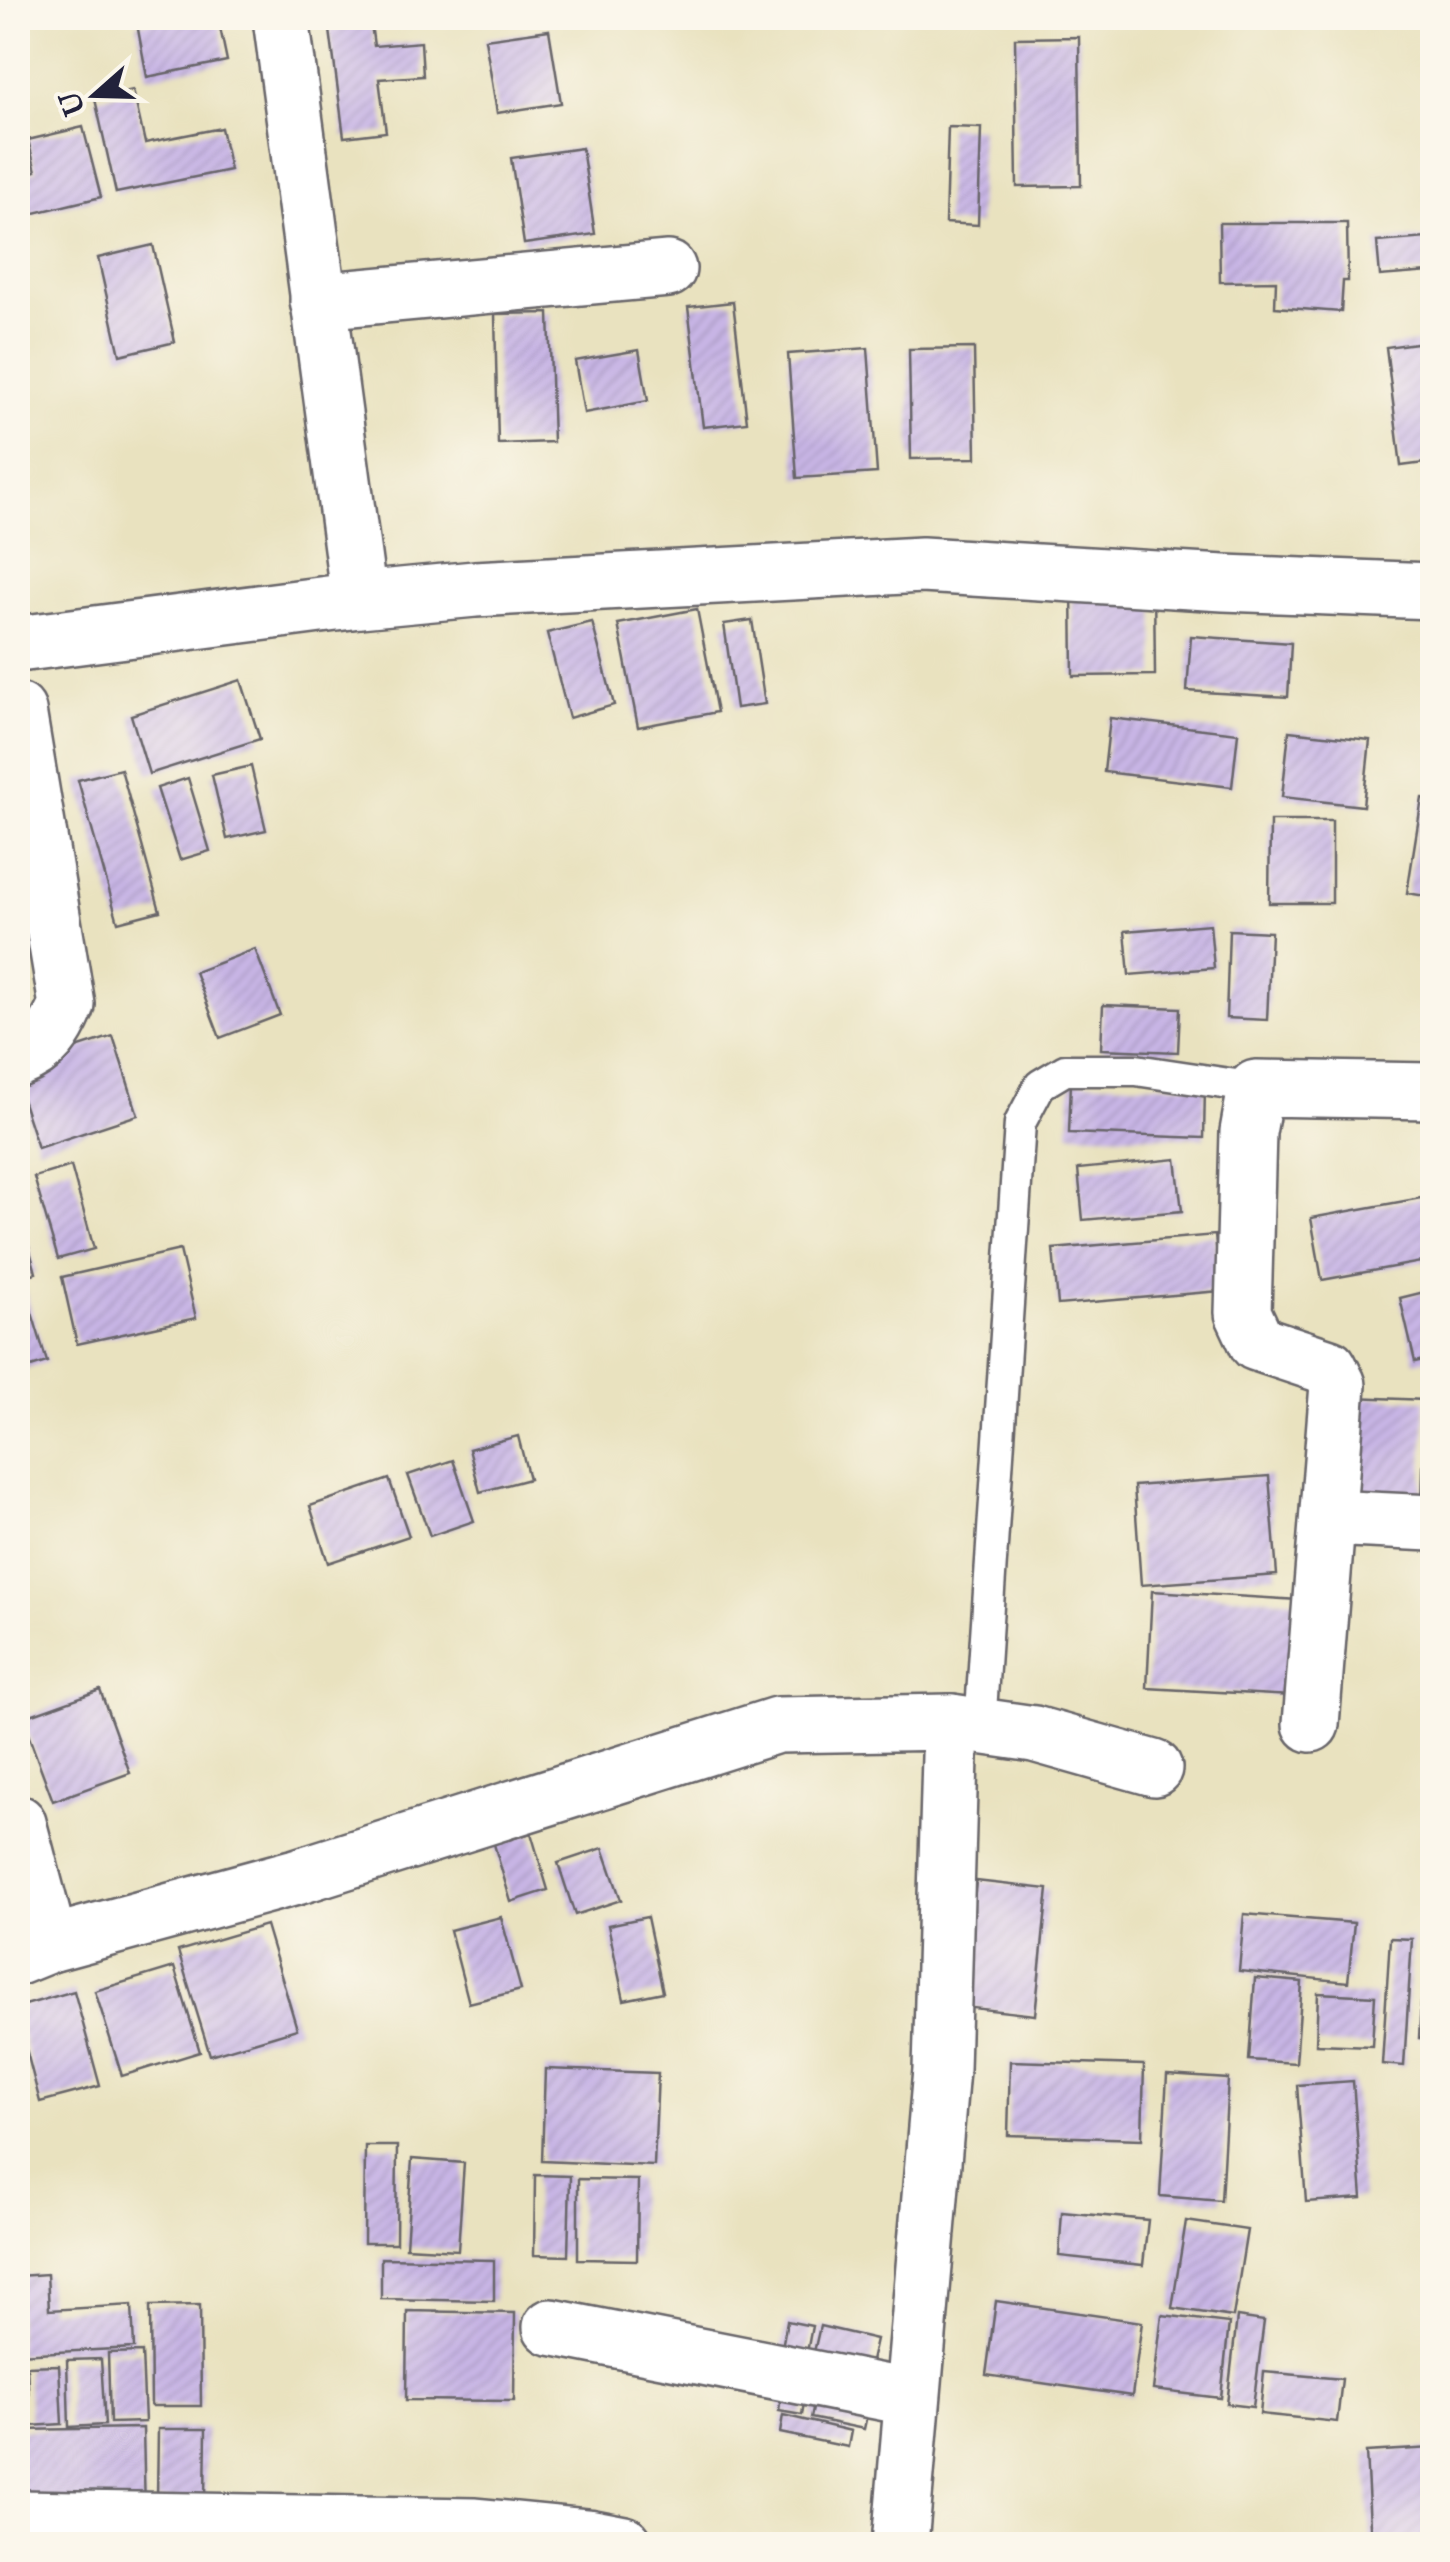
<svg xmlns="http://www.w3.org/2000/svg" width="1450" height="2562" font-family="'IM FELL Double Pica',serif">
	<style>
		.building { fill: url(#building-hatch) }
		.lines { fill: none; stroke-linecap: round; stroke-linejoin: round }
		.lane-casing { stroke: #686569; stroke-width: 35 }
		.street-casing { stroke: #686569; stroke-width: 60 }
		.lane { stroke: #fff; stroke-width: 30 }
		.street { stroke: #fff; stroke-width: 55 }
	</style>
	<defs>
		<pattern id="building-hatch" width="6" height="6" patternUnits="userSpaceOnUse" patternTransform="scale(2.5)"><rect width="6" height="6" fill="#c8b5e5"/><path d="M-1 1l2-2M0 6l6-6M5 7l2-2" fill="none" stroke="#ac9bc5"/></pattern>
	</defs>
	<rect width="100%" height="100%" fill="#fbf7ec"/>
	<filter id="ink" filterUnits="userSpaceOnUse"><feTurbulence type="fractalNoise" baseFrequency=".01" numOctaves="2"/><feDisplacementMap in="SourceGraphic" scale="20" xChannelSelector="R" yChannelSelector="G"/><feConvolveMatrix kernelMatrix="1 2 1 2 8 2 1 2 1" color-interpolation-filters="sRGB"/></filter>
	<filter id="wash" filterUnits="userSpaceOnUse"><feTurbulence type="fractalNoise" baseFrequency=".0048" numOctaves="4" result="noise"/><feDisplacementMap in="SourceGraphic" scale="40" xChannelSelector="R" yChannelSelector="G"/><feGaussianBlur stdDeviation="2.25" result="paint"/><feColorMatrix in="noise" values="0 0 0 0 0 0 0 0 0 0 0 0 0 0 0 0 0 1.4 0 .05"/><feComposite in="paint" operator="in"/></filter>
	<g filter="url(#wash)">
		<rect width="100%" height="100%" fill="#e9e2bf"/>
		<g id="blocks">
			<!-- building -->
			<g class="building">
				<polygon points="171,18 218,18 227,61 147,77 137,24"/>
				<polygon points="371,24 374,46 421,42 423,76 379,79 386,132 344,137 330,30"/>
				<polygon points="549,30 561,103 497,113 485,39"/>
				<polygon points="1079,37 1081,186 1017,187 1015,38"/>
				<polygon points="133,90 145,143 221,128 230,170 116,193 95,99"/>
				<polygon points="83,127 101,197 18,217 18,175 36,171 28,140"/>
				<polygon points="948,127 981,128 978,225 945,223"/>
				<polygon points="582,148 595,234 524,244 511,158"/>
				<polygon points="1219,223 1347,223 1348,281 1343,281 1341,312 1275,307 1276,281 1220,282"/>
				<polygon points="1427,238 1429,272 1380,276 1377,242"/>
				<polygon points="153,245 175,342 120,355 98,258"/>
				<polygon points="733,302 747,422 703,427 688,307"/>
				<polygon points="549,313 553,442 498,444 495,314"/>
				<polygon points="1424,342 1432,410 1432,462 1401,466 1386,347"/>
				<polygon points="868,348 877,473 797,478 788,354"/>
				<polygon points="974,348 976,458 911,459 909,349"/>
				<polygon points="639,350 648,401 584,413 575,361"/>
				<polygon points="1154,583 1155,675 1073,676 1072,584"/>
				<polygon points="697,609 717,712 638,727 618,624"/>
				<polygon points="752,620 765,704 736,708 724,624"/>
				<polygon points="592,622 614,705 569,718 547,633"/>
				<polygon points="1191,636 1291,643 1288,697 1187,691"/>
				<polygon points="241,680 260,739 149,774 131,715"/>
				<polygon points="1110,718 1238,733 1232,787 1104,772"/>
				<polygon points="1289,731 1370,740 1363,806 1282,797"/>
				<polygon points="251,766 266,830 227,839 212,775"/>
				<polygon points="121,769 160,911 118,922 78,780"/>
				<polygon points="188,778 210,851 180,860 157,788"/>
				<polygon points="1422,798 1432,800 1432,897 1407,893"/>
				<polygon points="1270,821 1332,821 1332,903 1269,903"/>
				<polygon points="1210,924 1214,968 1129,975 1125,931"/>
				<polygon points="1229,930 1271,932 1267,1020 1226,1018"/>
				<polygon points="255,949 280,1015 220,1038 195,972"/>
				<polygon points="1103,1005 1180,1008 1178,1052 1101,1049"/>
				<polygon points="113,1036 138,1115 38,1148 18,1087 18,1067"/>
				<polygon points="1071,1082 1205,1086 1204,1138 1069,1133"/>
				<polygon points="1176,1159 1182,1211 1083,1220 1078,1169"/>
				<polygon points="71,1166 94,1249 58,1259 34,1177"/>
				<polygon points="1432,1196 1432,1260 1322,1280 1311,1218"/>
				<polygon points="18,1207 36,1273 18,1278"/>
				<polygon points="1215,1235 1220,1291 1058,1305 1053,1249"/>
				<polygon points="180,1250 196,1318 77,1344 62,1277"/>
				<polygon points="25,1290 47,1362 18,1371 18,1293"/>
				<polygon points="1432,1290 1432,1358 1415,1362 1400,1298"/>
				<polygon points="1353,1397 1425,1400 1422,1507 1351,1506"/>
				<polygon points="518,1436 529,1479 480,1492 469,1449"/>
				<polygon points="453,1460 474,1521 430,1536 408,1475"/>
				<polygon points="1269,1476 1277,1575 1141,1585 1134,1486"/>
				<polygon points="389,1479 409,1536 328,1563 310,1506"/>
				<polygon points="1152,1591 1298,1600 1293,1696 1147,1688"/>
				<polygon points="100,1690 130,1773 53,1801 22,1718"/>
				<polygon points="531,1833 548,1890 511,1902 494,1844"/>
				<polygon points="603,1848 621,1900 575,1915 558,1863"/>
				<polygon points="976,1881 1048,1889 1035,2015 963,2007"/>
				<polygon points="1244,1914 1354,1923 1348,1982 1239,1971"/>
				<polygon points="501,1917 521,1990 469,2003 450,1930"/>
				<polygon points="647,1917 663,1992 624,2000 608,1925"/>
				<polygon points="266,1925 297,2029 210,2055 178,1951"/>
				<polygon points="1390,1938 1412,1939 1404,2066 1382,2064"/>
				<polygon points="174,1967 200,2052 122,2076 95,1991"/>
				<polygon points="1255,1978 1302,1982 1296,2063 1249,2060"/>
				<polygon points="74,1991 100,2086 40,2102 18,2018 18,2007"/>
				<polygon points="1318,1993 1375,1996 1372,2046 1316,2044"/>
				<polygon points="1421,2003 1432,2003 1432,2039 1419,2038"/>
				<polygon points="1010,2061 1144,2065 1142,2139 1008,2135"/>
				<polygon points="545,2069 658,2073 654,2166 542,2161"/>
				<polygon points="1167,2075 1228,2079 1221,2201 1160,2196"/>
				<polygon points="1353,2081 1362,2198 1306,2202 1297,2085"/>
				<polygon points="365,2146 397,2146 396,2243 364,2243"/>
				<polygon points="412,2159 464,2163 458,2250 406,2247"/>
				<polygon points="535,2175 570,2176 568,2256 534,2255"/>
				<polygon points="578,2179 638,2180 637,2260 578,2259"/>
				<polygon points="1062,2212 1148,2220 1143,2265 1059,2256"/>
				<polygon points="1186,2221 1247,2230 1233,2317 1172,2308"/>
				<polygon points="381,2258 494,2260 494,2301 381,2299"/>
				<polygon points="47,2274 49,2310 132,2305 134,2348 18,2354 18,2276"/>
				<polygon points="996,2301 1142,2322 1132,2396 986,2375"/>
				<polygon points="200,2305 201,2406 151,2406 150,2306"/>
				<polygon points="407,2311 515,2313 514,2401 406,2400"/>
				<polygon points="1162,2315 1229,2323 1221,2398 1153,2390"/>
				<polygon points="1237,2317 1264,2321 1253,2407 1227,2404"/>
				<polygon points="787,2321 812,2326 805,2363 780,2358"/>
				<polygon points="820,2326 876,2339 867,2379 811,2365"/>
				<polygon points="142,2352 145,2422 110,2423 108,2353"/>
				<polygon points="101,2359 105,2425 69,2427 67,2360"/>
				<polygon points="59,2365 62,2424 30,2426 27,2366"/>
				<polygon points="1264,2372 1342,2379 1337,2422 1260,2414"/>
				<polygon points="782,2386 806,2390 802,2415 779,2411"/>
				<polygon points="816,2394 869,2406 864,2429 811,2418"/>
				<polygon points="783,2415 851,2431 848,2447 780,2433"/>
				<polygon points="143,2428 145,2512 18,2514 18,2430"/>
				<polygon points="158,2429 206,2429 205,2500 157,2500"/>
				<polygon points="1432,2448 1432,2544 1371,2544 1366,2452"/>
			</g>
		</g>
	</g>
	<g filter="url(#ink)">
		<use href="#blocks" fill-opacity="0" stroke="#686569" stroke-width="2.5"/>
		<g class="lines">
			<!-- lane casing -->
			<g class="lane-casing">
				<polyline id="lane" points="980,1727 1020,1123 1040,1085 1065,1070 1136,1070 1256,1088"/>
			</g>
			<!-- street casing -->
			<g class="street-casing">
				<g id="street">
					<polyline points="281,18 359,600"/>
					<polyline points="318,301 668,269"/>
					<polyline points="18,644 359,600 475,589 922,565 1224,583 1432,591"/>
					<path d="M 18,711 L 67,1005 C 56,1031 45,1049 18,1059"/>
					<polyline points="1328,1518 1432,1523"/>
					<polyline points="951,1722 1034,1734 1154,1768"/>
					<polyline points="1311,1724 1338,1385 1329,1367 1257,1343 1243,1313 1248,1132 1256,1088 1432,1091"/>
					<polyline points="18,1823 50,1944"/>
					<polyline points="18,1957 50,1944 296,1877 777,1725 951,1722 941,2070 900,2544"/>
					<polyline points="551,2327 912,2398"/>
					<polyline points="18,2518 475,2526 588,2537 624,2544"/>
				</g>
			</g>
			<!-- lane -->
			<use href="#lane" class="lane"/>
			<!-- street -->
			<use href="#street" class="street"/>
		</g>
	</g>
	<!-- margin -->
	<rect width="1450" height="2562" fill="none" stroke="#fbf7ec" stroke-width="60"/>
	<!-- north arrow -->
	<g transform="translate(95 95) rotate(250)" stroke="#fbf7ec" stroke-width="8" paint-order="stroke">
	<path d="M0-8L18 38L0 25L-18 38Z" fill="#22223b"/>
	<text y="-15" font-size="28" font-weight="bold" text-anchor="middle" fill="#22223b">U</text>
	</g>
</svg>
